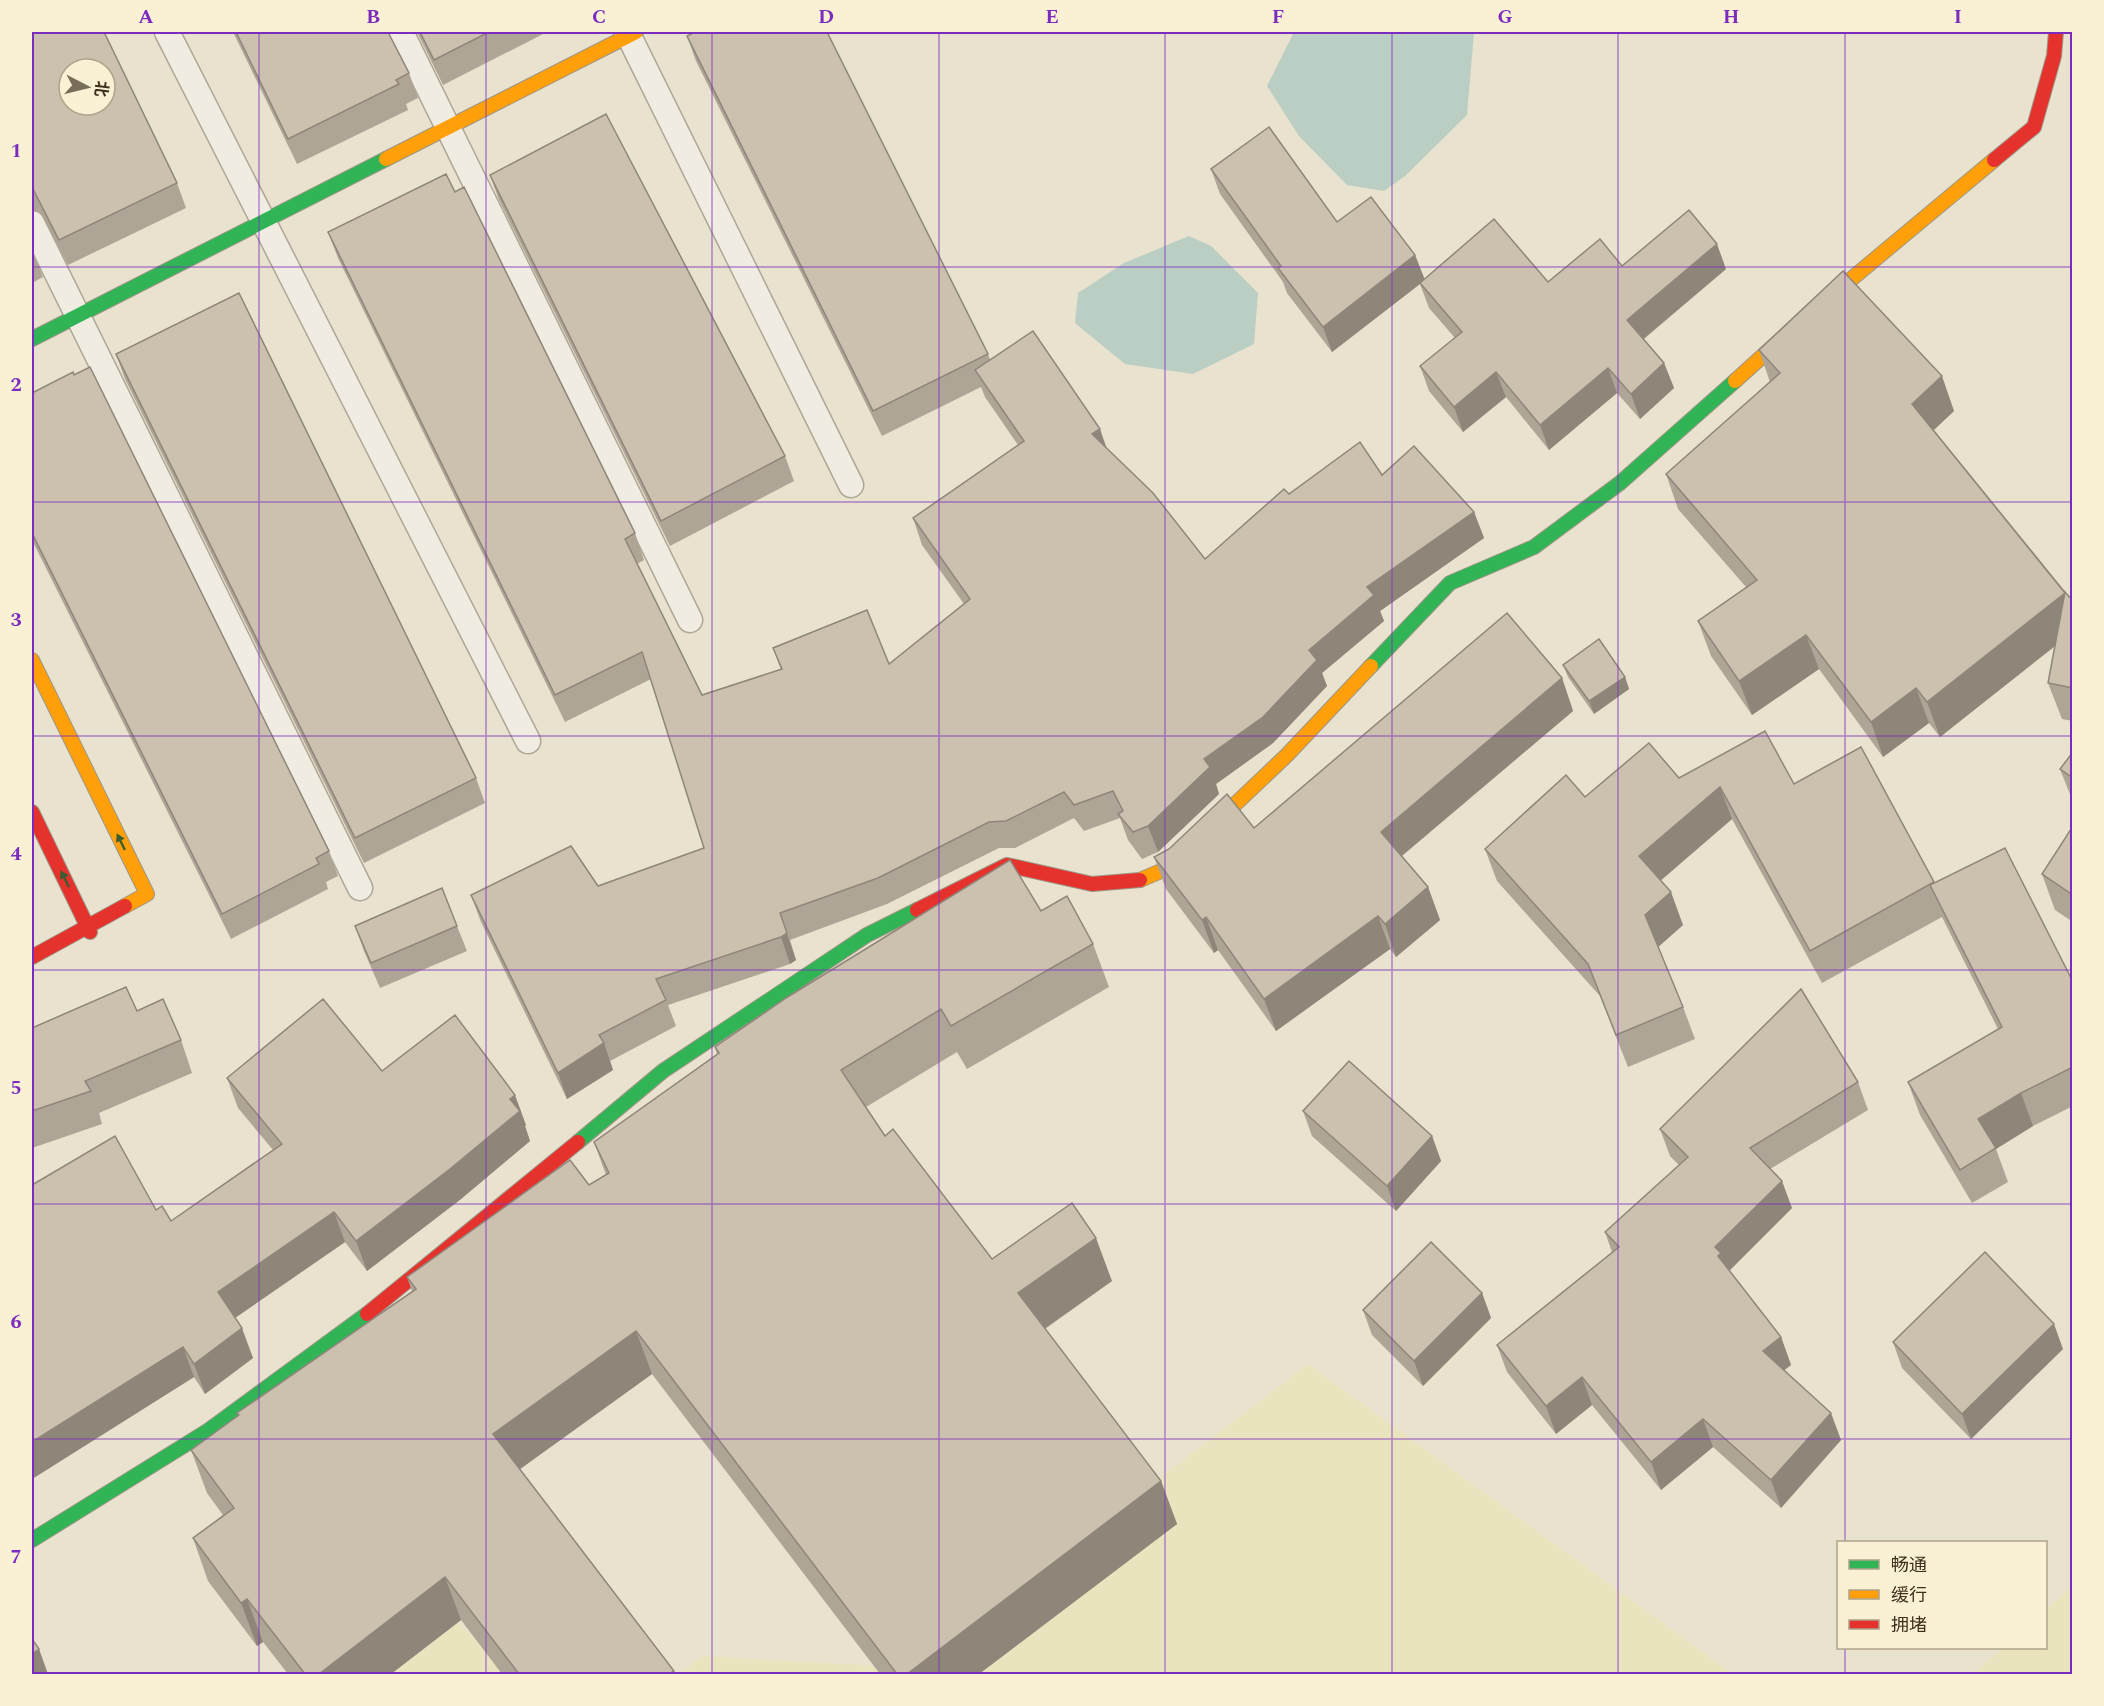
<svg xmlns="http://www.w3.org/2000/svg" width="2104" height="1706" font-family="Spectral,'Noto Sans SC',serif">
  <rect width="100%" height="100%" fill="#e8e2ce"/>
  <g fill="#e9e3be">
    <path d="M1308 1364 1733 1674H678L703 1656 913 1668Z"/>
    <path d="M2072 1586V1674H1972L2003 1648H2046V1610Z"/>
    <path d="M422 1587 511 1674H307Z"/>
  </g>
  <g fill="#bacec3">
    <path d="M1294 32H1474L1467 115 1405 176 1384 191 1347 185 1299 136 1267 86Z"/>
    <path d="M1189 236 1211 246 1258 293 1254 344 1193 374 1125 364 1075 323 1078 293 1124 263Z"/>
  </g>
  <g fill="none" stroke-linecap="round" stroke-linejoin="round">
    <defs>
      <g id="lane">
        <path d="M167 32 528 741"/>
        <path d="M401 32 690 620"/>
        <path d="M627 32 851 485"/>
        <path d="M32 223 360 888"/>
      </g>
      <g id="fast">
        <path d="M32 339 386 159"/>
        <path d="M1371 666 1450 583 1534 547 1620 483 1735 381"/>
        <path d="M578 1142 663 1071 867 935 917 910"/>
        <path d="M32 1540 209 1430 367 1314"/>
      </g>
      <g id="slow">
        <path d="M386 159 636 32"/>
        <path d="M1735 381 1807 316 1994 160"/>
        <path d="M32 660 147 894 125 906"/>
        <path d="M1140 880 1168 868 1287 755 1371 666"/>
      </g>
      <g id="jam">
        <path d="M1994 160 2034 127 2054 56 2056 32"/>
        <path d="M32 812 90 932"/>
        <path d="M917 910 1007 865 1092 884 1140 880"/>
        <path d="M32 957 125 906"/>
        <path d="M367 1314 578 1142"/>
      </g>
    </defs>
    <use href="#lane" stroke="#aea797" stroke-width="27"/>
    <use href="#fast" stroke="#9d9686" stroke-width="16"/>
    <use href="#slow" stroke="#9d9686" stroke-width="16"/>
    <use href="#jam" stroke="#9d9686" stroke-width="16"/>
    <use href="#lane" stroke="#f0ece1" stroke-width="24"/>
    <use href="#fast" stroke="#30b455" stroke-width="14"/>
    <use href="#slow" stroke="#ff9f0a" stroke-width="14"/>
    <use href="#jam" stroke="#e5322d" stroke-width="14"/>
  </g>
  <g fill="#afa596">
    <path d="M32 32 177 183 186 208 68 265 40 212 32 211Z"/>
    <path d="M233 32H388L409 73 418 98 406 104 408 110 297 164Z"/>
    <path d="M417 32H547L443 85Z"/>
    <path d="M687 36 988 354 990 360 1107 449 1205 559 1289 494 1382 475 1474 512 1484 538 1380 611 1384 621 1322 673 1327 686 1273 743 1216 784 1219 794 1158 852 1142 859 1128 840 1120 818 1084 831 1074 818 1015 848H999L887 904 790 940 796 960 790 964 668 1005 676 1026 610 1061 613 1070 567 1099 481 922 471 895 598 886 704 848 651 679 565 722 338 258 328 232 455 192 635 533 644 560 637 564 702 695 781 670 773 648 889 664 964 604 922 545 913 518 1018 445 985 397 981 387 882 436 696 61Z"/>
    <path d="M1211 169 1415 255 1424 279 1548 282 1622 266 1726 269 1644 339 1664 363 1674 388 1640 419 1617 393 1549 450 1506 397 1463 432 1429 391 1420 366 1455 338 1429 308 1420 284 1332 352 1287 293 1283 282 1220 194Z"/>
    <path d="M490 175 785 456 794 481 670 546 499 200Z"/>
    <path d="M32 248 43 277 32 283Z"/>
    <path d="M1759 350 1954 411 1934 430 2073 601V721L2062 719 2048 683 2055 645 1940 737 1929 723 1883 757 1819 669 1752 715 1711 656 1698 621 1746 587 1678 509 1666 474 1770 382Z"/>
    <path d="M116 354 476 778 485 803 364 863 125 379Z"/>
    <path d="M32 393 329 851 338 876 326 882 328 889 231 939 32 540Z"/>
    <path d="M1563 665 1625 677 1629 689 1594 714 1568 677Z"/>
    <path d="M1562 678 1573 711 1402 856 1428 887 1440 920 1396 957 1390 949 1276 1031 1218 950 1214 953 1166 889 1154 857 1254 828Z"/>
    <path d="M1861 747 1935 883 2073 982V1106L2033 1126 1996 1149 2008 1182 1972 1203 1920 1115 1908 1082 1998 1029 1942 917 1822 983 1732 819 1660 880 1683 925 1658 947 1683 1007 1695 1039 1628 1067 1600 996 1497 881 1485 849 1585 797 1679 778 1794 784Z"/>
    <path d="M2073 752V802L2060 769Z"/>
    <path d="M2073 826V922L2055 910 2042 874Z"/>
    <path d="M1041 911 1093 944 1109 987 967 1069 957 1052 866 1107 885 1136 992 1259 1112 1281 1045 1329 1161 1481 1177 1524 979 1674H880L652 1374 520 1469 674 1671 675 1674H502L461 1620 391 1674H288L263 1642 257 1646 208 1581 193 1538 223 1515 207 1493 191 1450 238 1416 237 1413 412 1291 407 1277 589 1185 606 1175 594 1142 717 1054 715 1047Z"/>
    <path d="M355 926H457L467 951 380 988 364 951Z"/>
    <path d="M137 1011 181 1040 192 1073 99 1113 102 1124 32 1148V1028Z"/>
    <path d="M382 1071 526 1125 525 1126 530 1141 461 1199 367 1271 345 1242 235 1318 253 1358 205 1394 194 1377 32 1479V1185L156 1210 171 1221 273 1150 238 1108 227 1078Z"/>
    <path d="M1858 1082 1868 1110 1770 1169 1792 1208 1729 1271 1781 1337 1791 1365 1784 1370 1841 1440 1781 1508 1713 1447 1661 1490 1592 1405 1556 1434 1507 1372 1497 1345 1612 1252 1605 1232 1679 1165 1670 1156 1660 1129Z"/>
    <path d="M1303 1111 1432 1136 1441 1161 1396 1211 1312 1136Z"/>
    <path d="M1482 1293 1491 1318 1423 1386 1372 1335 1363 1310Z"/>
    <path d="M1893 1342 2063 1349 1971 1439 1902 1368Z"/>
  </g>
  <g fill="#8f867a">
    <path d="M1717 244 1726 269 1636 345 1627 320Z"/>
    <path d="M1415 255 1425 280 1332 352 1323 327Z"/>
    <path d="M1664 363 1674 388 1640 419 1631 394Z"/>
    <path d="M1608 368 1617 393 1549 450 1540 425Z"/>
    <path d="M1496 372 1506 397 1463 432 1454 407Z"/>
    <path d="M1942 376 1954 411 1925 438 1912 404Z"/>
    <path d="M1100 429 1109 455 1092 434Z"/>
    <path d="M1474 512 1484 538 1380 611 1384 621 1322 673 1327 686 1273 743 1216 784 1219 794 1158 852 1148 826 1204 759 1309 650 1367 587Z"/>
    <path d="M2065 593 2073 632 1940 737 1927 702Z"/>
    <path d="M1806 635 1819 669 1752 715 1739 681Z"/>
    <path d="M1625 677 1629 689 1594 714 1589 701Z"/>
    <path d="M1562 678 1573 711 1392 864 1381 832Z"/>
    <path d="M1916 688 1929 723 1883 757 1871 722Z"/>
    <path d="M1720 787 1732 819 1651 889 1639 856Z"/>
    <path d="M1428 887 1440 920 1396 957 1385 924Z"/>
    <path d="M1671 892 1683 925 1657 948 1645 915Z"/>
    <path d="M780 913 796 960 790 964 781 937Z"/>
    <path d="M1378 916 1390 949 1276 1031 1264 999Z"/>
    <path d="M1206 917 1218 950 1214 953 1202 920Z"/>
    <path d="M604 1043 613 1070 567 1099 558 1073Z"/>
    <path d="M2021 1093 2033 1126 1996 1149 1978 1119Z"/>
    <path d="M515 1095 526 1125 525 1126 530 1141 461 1199 367 1271 356 1241 510 1099Z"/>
    <path d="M1432 1136 1441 1161 1396 1211 1387 1186Z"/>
    <path d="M1782 1181 1792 1208 1728 1272 1718 1256 1715 1247Z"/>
    <path d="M334 1212 345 1242 229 1322 218 1292Z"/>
    <path d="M1096 1238 1112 1281 1034 1336 1018 1293Z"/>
    <path d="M1482 1293 1491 1318 1423 1386 1414 1361Z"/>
    <path d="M2054 1324 2063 1349 1971 1439 1962 1414Z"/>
    <path d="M242 1328 253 1358 205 1394 194 1364Z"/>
    <path d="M636 1331 652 1374 509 1477 493 1434Z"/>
    <path d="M1781 1337 1791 1365 1773 1379 1763 1351Z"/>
    <path d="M183 1347 194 1377 32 1479V1442Z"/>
    <path d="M1582 1377 1592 1405 1556 1434 1546 1406Z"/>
    <path d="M1831 1413 1841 1440 1781 1508 1771 1480Z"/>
    <path d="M1703 1419 1713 1447 1661 1490 1651 1462Z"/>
    <path d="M1161 1481 1177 1524 979 1674H907Z"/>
    <path d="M445 1577 461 1620 391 1674H319Z"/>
    <path d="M247 1599 263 1642 257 1646 241 1603Z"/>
    <path d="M39 1649 48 1674H32V1654Z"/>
  </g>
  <g fill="#ccc0af" stroke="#8f867a" stroke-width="1.5" fill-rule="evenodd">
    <path d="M32 32H104L177 183 59 240 32 187ZM69 69H105V105H69Z"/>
    <path d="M236 32H388L409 73 396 80 399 84 288 139Z"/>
    <path d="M420 32H489L434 60Z"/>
    <path d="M695 32H827L988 354 873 411 687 36Z"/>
    <path d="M606 114 785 456 661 521 490 175Z"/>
    <path d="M1269 127 1337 222 1371 197 1415 255 1323 327 1278 268 1281 266 1211 169Z"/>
    <path d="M446 174 455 192 464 187 635 533 625 539 702 695 782 669 773 648 867 610 889 664 970 599 913 518 1024 441 975 370 1033 331 1100 429 1092 434 1153 493 1205 559 1284 489 1289 494 1360 442 1382 475 1414 446 1474 512 1367 587 1374 595 1309 650 1317 660 1263 717 1204 759 1210 767 1148 826 1133 832 1118 814 1123 811 1113 791 1074 805 1064 792 1006 821 989 822 878 878 780 913 787 933 781 937 656 979 666 1000 599 1035 604 1043 558 1073 471 895 571 846 598 886 704 848 642 652 555 695 328 232Z"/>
    <path d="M1689 210 1717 244 1627 320 1664 363 1631 394 1608 368 1540 425 1496 372 1454 407 1420 366 1462 332 1420 283 1494 219 1548 282 1600 239 1622 266Z"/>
    <path d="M1843 271 1942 376 1912 404 2065 593 1927 702 1916 688 1871 722 1806 635 1739 681 1698 621 1757 580 1666 474 1780 373 1759 350Z"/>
    <path d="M239 293 476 778 355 838 116 354Z"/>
    <path d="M90 367 329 851 316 858 319 864 222 914 32 533V393L73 372 74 375Z"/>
    <path d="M2065 592 2073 601V688L2048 683Z"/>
    <path d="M1507 613 1562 678 1381 832 1428 887 1385 924 1378 916 1264 999 1206 917 1202 920 1154 857 1169 849 1227 794 1254 828Z"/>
    <path d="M1599 639 1625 677 1589 701 1563 665Z"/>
    <path d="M1765 731 1794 784 1861 747 1934 882 1810 951 1720 787 1639 856 1671 892 1645 915 1683 1007 1616 1035 1588 964 1485 849 1566 775 1585 797 1649 743 1679 778Z"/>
    <path d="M2073 752V778L2060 769Z"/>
    <path d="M2073 826V895L2042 874Z"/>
    <path d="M2005 848 2073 982V1067L2021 1093 1978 1119 1996 1148 1960 1170 1908 1082 2002 1027 1930 885Z"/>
    <path d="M1010 860 1041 911 1067 896 1093 944 951 1026 941 1009 841 1070 885 1136 893 1129 992 1259 1072 1203 1096 1238 1018 1293 1161 1481 907 1674H897L636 1331 493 1434 674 1671 669 1674H519L445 1577 319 1674H305L247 1599 241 1603 193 1538 234 1508 191 1450 239 1415 237 1413 416 1289 407 1277 570 1160 589 1185 609 1173 594 1142 719 1053 715 1047 786 998Z"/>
    <path d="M442 888 457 926 371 963 355 926Z"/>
    <path d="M126 987 137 1011 163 999 181 1040 85 1081 91 1091 32 1111V1028Z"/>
    <path d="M1801 989 1858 1082 1750 1148 1782 1181 1715 1247 1721 1253 1718 1256 1781 1337 1763 1351 1831 1413 1771 1480 1703 1419 1651 1462 1582 1377 1546 1406 1497 1345 1619 1247 1605 1232 1688 1157 1660 1129Z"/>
    <path d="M323 999 382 1071 455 1015 515 1095 510 1099 520 1111 450 1169 356 1241 334 1212 218 1292 242 1328 194 1364 183 1347 32 1442V1185L115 1136 156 1210 162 1206 171 1221 282 1144 227 1078Z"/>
    <path d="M1349 1061 1432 1136 1387 1186 1303 1111Z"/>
    <path d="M1431 1242 1482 1293 1414 1361 1363 1310Z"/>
    <path d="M1985 1252 2054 1324 1962 1414 1893 1342Z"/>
    <path d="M32 1639 39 1649 32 1654Z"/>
  </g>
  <defs><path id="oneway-solid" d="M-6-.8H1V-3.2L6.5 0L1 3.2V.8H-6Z" transform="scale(1.5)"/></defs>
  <g fill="#3a5e31">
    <use href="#oneway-solid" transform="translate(121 842) rotate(-116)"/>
    <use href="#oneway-solid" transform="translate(65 879) rotate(-116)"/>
  </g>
  <path fill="none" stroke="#7b2cbf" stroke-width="1.5" stroke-opacity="0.55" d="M259 32V1674M486 32V1674M712 32V1674M939 32V1674M1165 32V1674M1392 32V1674M1618 32V1674M1845 32V1542M32 267H2072M32 502H2072M32 736H2072M32 970H2072M32 1204H2072M32 1439H2072M1845 1648V1674"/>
  <rect width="2104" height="1706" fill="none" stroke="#faf1d4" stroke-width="66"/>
  <rect x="1837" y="1541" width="210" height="108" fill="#faf1d4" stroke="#afa38b" stroke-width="1.5"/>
  <rect x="1849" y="1560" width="30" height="9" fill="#30b455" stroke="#afa38b" stroke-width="1.5"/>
  <text x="1891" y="1571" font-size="18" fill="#3f2f1d">畅通</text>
  <rect x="1849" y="1590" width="30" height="9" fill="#ff9f0a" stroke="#afa38b" stroke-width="1.5"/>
  <text x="1891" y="1601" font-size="18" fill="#3f2f1d">缓行</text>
  <rect x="1849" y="1620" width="30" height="9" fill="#e5322d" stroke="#afa38b" stroke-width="1.5"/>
  <text x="1891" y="1631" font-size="18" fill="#3f2f1d">拥堵</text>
  <g transform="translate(87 87) rotate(97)"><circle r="28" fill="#faf1d4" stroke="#afa38b" stroke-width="1.5"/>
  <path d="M0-4.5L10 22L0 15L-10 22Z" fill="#7a6e5b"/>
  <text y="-9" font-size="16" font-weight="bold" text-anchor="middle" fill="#3f2f1d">北</text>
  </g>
  <rect x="33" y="33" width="2038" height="1640" fill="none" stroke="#7b2cbf" stroke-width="2"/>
  <g font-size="20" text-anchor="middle" font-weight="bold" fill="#7b2cbf">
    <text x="146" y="23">A</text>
    <text x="373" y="23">B</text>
    <text x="599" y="23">C</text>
    <text x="826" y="23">D</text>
    <text x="1052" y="23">E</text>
    <text x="1278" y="23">F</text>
    <text x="1505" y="23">G</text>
    <text x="1731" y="23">H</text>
    <text x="1958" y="23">I</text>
    <text x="16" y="157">1</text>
    <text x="16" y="391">2</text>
    <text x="16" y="626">3</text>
    <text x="16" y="860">4</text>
    <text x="16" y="1094">5</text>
    <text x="16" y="1328">6</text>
    <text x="16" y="1563">7</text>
  </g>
</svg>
